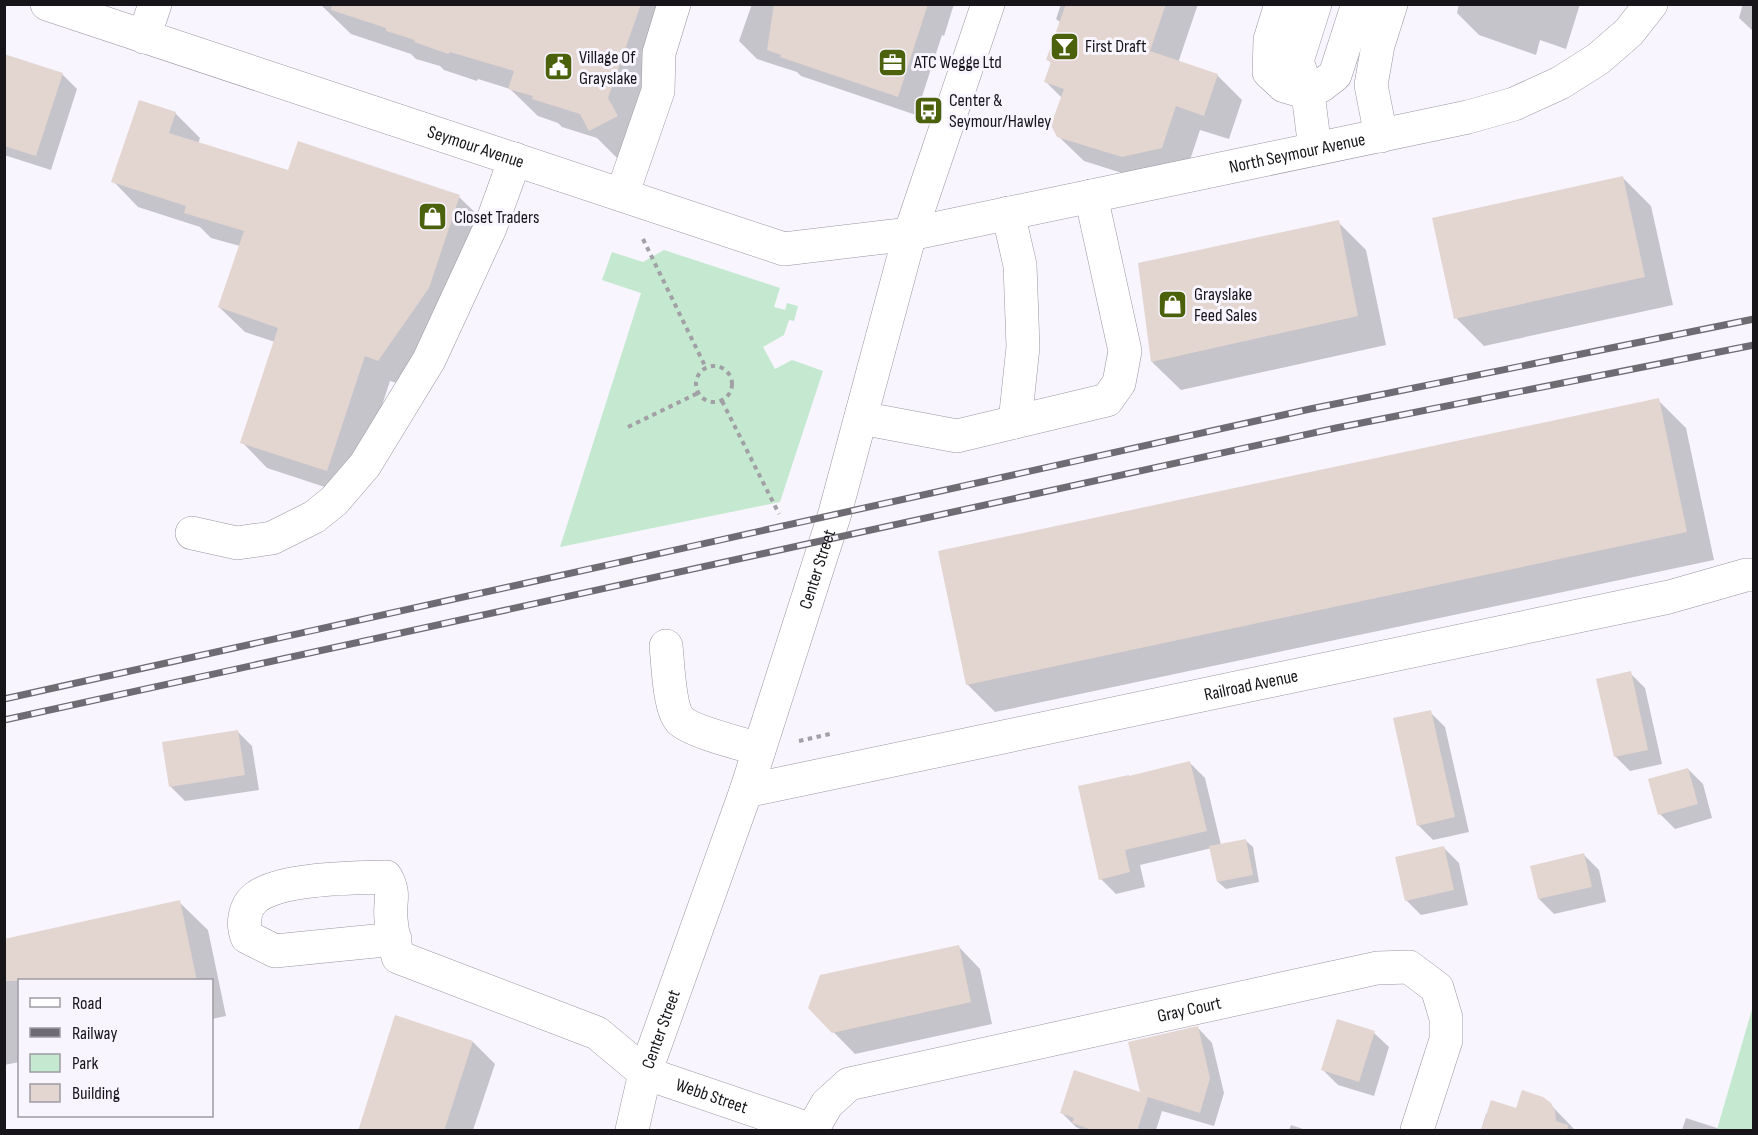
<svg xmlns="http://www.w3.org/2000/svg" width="1758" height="1135" font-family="'Sofia Sans Condensed',sans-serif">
  <rect width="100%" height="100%" fill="#f8f5fe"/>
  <g fill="#c4e9d0">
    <path d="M664 250 780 288 774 307 785 310 787 303 798 306 794 321 789 320 784 335 763 347 775 369 792 360 823 371 780 502 560 547 641 293 602 280 612 252 643 262Z"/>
    <path d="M1753 1006V1130H1717L1718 1126Z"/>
  </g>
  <g fill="#0003">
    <path d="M323 4H675L618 159 597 138 562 127 558 123 538 116 510 89 478 79 477 81 444 70 440 66 416 59 411 54 351 34 322 6Z"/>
    <path d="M752 4H954L944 36 942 35 916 115 801 76 797 72 757 59 739 41Z"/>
    <path d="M1061 4H1198L1178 63 1217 75 1242 100 1229 139 1200 130 1186 172 1147 181 1084 161 1058 136 1062 98 1046 82 1052 64 1048 60 1061 23 1056 19Z"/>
    <path d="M1459 4H1580L1566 49 1540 40 1536 55 1479 35 1457 13Z"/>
    <path d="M1743 4H1754V32L1739 18Z"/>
    <path d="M4 61 62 74 77 89 51 170 4 155Z"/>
    <path d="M175 113 200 138 198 144 289 172 299 143 459 197 485 222 403 385 390 381 352 496 267 468 242 442 275 342 245 332 219 307 240 246 211 238 200 227 138 207 113 181Z"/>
    <path d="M1623 178 1651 206 1673 305 1484 346 1456 318Z"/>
    <path d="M1338 222 1366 250 1386 345 1181 390 1152 362 1140 265Z"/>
    <path d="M1658 400 1686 428 1714 560 995 712 967 684Z"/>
    <path d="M1630 673 1645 688 1662 764 1630 771 1615 756Z"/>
    <path d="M1430 712 1445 727 1469 832 1433 840 1418 825Z"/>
    <path d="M237 731 252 746 259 790 185 801 170 786Z"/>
    <path d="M1190 763 1205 778 1221 845 1245 840 1253 847 1259 882 1226 889 1218 882 1212 848 1140 865 1145 887 1116 894 1101 879Z"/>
    <path d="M1688 769 1703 784 1712 818 1675 829 1660 814Z"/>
    <path d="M1444 848 1459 863 1468 905 1421 915 1406 900Z"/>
    <path d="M1584 855 1599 870 1606 902 1554 914 1539 899Z"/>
    <path d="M179 902 208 930 226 1016 212 1019V980H20V1062L4 1065V940Z"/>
    <path d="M958 946 980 969 992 1024 855 1054 810 1008Z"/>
    <path d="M396 1017 473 1042 495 1064 473 1130H359Z"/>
    <path d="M1198 1028 1212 1043 1224 1093 1214 1126 1162 1111 1156 1130H1082L1076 1127 1062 1113 1142 1094Z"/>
    <path d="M1374 1033 1389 1047 1374 1096 1338 1085 1323 1070Z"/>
    <path d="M1550 1104 1575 1130H1481L1486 1114Z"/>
    <path d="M1686 1118 1717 1128 1720 1130H1682Z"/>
    <path d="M1291 1125 1306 1130H1289Z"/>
  </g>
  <g fill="#e3d5d0">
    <path d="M332 4H641L608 98 618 116 589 131 580 114 532 99 533 96 508 89 514 71 450 52 448 54 414 42 415 40 386 31V28L331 10Z"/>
    <path d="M774 4H928L898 97 780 57 781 55 767 50Z"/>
    <path d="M1066 4H1166L1150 51 1218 74 1204 116 1176 106 1162 148 1122 157 1057 137 1051 125 1064 89 1044 82 1051 62 1046 60Z"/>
    <path d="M4 54 63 73 36 156 4 146Z"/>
    <path d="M139 100 176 112 169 133 288 170 298 141 460 195 429 288 378 361 365 356 327 471 240 443 278 328 218 307 244 231 184 213 186 206 111 182Z"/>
    <path d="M1623 176 1645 277 1454 319 1432 218Z"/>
    <path d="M1339 220 1358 316 1151 362 1138 263Z"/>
    <path d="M1659 398 1687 532 966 685 938 551Z"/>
    <path d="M1631 671 1648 750 1614 757 1596 679Z"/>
    <path d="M1431 710 1455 817 1417 826 1393 718Z"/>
    <path d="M238 730 245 775 169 787 162 742Z"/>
    <path d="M1190 761 1207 831 1125 850 1130 872 1099 880 1078 786 1129 775V776Z"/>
    <path d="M1688 768 1698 804 1658 815 1648 779Z"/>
    <path d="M1246 839 1253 875 1217 882 1209 846Z"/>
    <path d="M1444 846 1454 890 1405 901 1395 857Z"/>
    <path d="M1584 853 1592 887 1538 899 1530 866Z"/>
    <path d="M180 900 197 981H4V939Z"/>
    <path d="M959 945 971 1002 832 1033 808 1008 820 975Z"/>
    <path d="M395 1015 473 1041 444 1131H358Z"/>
    <path d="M1337 1019 1375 1031 1359 1082 1321 1070Z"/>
    <path d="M1198 1026 1210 1078 1200 1113 1148 1097 1137 1131H1095L1072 1123 1074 1118 1060 1113 1074 1070 1140 1092 1128 1042Z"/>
    <path d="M1522 1090 1543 1097 1551 1103 1555 1111 1556 1121 1568 1125 1567 1131H1481L1491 1100 1516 1108Z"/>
  </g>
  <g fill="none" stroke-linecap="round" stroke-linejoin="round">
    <defs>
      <g id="minor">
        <path id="s1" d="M47 4 784 249 910 234 1468 117 1514 104 1560 83 1598 59 1629 32 1651 4"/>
        <path d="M1281 4 1270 40 1269 72 1284 86 1308 93 1315 149"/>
        <path d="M144 37 155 4"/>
        <path d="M1308 93 1322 85 1335 75 1358 4"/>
        <path d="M1308 93 1297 61 1315 4"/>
        <path d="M1381 136 1371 85 1378 45 1391 4"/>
        <path d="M622 195 658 91 659 53 674 4"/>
        <path d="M1008 213 1020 265 1023 347 1015 422"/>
        <path d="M861 418 957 436 1107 400 1119 383 1125 351 1091 196"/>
        <path d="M192 533 237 543 272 538 314 517 334 501 365 465 429 360 490 228 515 159"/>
        <path d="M666 646C668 663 669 708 680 720 690 731 742 744 759 749"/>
        <path id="s2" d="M746 791 1669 597 1746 575H1754"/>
        <path id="s3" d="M395 939 275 951 247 937C242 924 244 905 258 896 284 878 353 878 386 877 396 896 389 900 391 919 392 932 395 945 398 957L597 1033 645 1073 812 1130"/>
        <path id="s4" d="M632 1130 645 1073 746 791 835 513 910 234 988 4"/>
        <path id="s5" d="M812 1130 827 1104 849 1084 1377 968 1409 967 1437 988 1446 1018V1040L1417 1130"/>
      </g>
    </defs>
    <use href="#minor" stroke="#9a96a1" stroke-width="34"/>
    <g stroke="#a2a0a7" stroke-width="4" stroke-dasharray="4.5 4.5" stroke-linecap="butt">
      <path d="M643 239 706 368"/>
      <circle cx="714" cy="384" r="18"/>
      <path d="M722 401 779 514"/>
      <path d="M628 427 698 393"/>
      <path d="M799 741 830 734"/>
    </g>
    <use href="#minor" stroke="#fff" stroke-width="33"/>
    <defs>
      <g id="rail">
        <path d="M4 699 1310 409 1754 319"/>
        <path d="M4 720 1336 428 1754 345"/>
      </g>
    </defs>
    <use href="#rail" stroke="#6e6c72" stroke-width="7"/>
    <use href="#rail" stroke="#f8f5fe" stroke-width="4.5" stroke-dasharray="14" stroke-linecap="butt"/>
  </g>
  <defs>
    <symbol id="bar-square" viewBox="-11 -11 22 22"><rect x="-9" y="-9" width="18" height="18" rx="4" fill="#4c610c" stroke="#f8f5fe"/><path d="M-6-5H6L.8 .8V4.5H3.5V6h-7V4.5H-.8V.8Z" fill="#fff"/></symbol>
    <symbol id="office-square" viewBox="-11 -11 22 22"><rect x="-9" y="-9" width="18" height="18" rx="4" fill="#4c610c" stroke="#f8f5fe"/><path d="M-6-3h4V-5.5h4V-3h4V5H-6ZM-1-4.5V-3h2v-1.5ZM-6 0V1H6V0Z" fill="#fff"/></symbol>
    <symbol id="civic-square" viewBox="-11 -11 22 22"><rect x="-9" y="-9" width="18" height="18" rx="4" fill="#4c610c" stroke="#f8f5fe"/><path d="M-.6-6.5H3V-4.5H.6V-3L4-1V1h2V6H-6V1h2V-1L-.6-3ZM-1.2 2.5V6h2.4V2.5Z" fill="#fff"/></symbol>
    <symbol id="bus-square" viewBox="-11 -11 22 22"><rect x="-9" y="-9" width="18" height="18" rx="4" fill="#4c610c" stroke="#f8f5fe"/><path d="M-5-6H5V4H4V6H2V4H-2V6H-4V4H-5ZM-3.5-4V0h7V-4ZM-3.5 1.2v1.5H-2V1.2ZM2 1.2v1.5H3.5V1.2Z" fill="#fff"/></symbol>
    <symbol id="shop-square" viewBox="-11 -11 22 22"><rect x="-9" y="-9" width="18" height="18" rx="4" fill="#4c610c" stroke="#f8f5fe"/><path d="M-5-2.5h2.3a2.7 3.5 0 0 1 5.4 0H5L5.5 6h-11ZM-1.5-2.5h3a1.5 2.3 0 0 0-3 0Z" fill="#fff"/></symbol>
  </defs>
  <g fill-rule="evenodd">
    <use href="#bar-square" x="1048" y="30" width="33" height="33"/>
    <use href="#office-square" x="876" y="46" width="33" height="33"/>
    <use href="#civic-square" x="542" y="50" width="33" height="33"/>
    <use href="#bus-square" x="912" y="94" width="33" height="33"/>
    <use href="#shop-square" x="416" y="200" width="33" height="33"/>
    <use href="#shop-square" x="1156" y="288" width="33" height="33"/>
  </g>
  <g text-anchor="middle" stroke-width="6" stroke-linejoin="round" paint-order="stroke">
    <g font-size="18" fill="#171519" stroke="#f8f5fe" text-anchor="start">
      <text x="1085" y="52">First Draft</text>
      <text x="579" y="63">Village Of<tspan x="579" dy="21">Grayslake</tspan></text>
      <text x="914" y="68">ATC Wegge Ltd</text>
      <text x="949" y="106">Center &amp;<tspan x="949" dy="21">Seymour/Hawley</tspan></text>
      <text x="454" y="223">Closet Traders</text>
      <text x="1194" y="300">Grayslake<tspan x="1194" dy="21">Feed Sales</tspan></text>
    </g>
    <g font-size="18" fill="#171519" stroke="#f8f5fe">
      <text dy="6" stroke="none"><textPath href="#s1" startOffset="452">Seymour Avenue</textPath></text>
      <text dy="6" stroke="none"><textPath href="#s1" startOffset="1299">North Seymour Avenue</textPath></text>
      <text dy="6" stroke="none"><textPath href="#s4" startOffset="591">Center Street</textPath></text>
      <text dy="6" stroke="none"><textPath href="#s2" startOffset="516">Railroad Avenue</textPath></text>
      <text dy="6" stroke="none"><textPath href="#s5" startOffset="408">Gray Court</textPath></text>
      <text dy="6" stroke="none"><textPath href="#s4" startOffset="105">Center Street</textPath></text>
      <text dy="6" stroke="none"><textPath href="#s3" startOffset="756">Webb Street</textPath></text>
    </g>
  </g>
  <rect width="1758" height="1135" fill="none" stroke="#171519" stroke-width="12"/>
  <rect x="18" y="979" width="195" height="138" fill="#f8f5fe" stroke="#9e9ba2" stroke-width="1.5"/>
  <rect x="30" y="998" width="30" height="9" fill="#ffffff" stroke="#9e9ba2" stroke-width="1.5"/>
  <text x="72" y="1009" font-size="18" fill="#171519">Road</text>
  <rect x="30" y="1028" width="30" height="9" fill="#6e6c72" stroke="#9e9ba2" stroke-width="1.5"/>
  <text x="72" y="1039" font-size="18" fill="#171519">Railway</text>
  <rect x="30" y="1054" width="30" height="18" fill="#c4e9d0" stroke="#9e9ba2" stroke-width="1.5"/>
  <text x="72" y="1069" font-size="18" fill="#171519">Park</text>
  <rect x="30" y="1084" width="30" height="18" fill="#e3d5d0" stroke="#9e9ba2" stroke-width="1.5"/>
  <text x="72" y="1099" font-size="18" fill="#171519">Building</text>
</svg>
